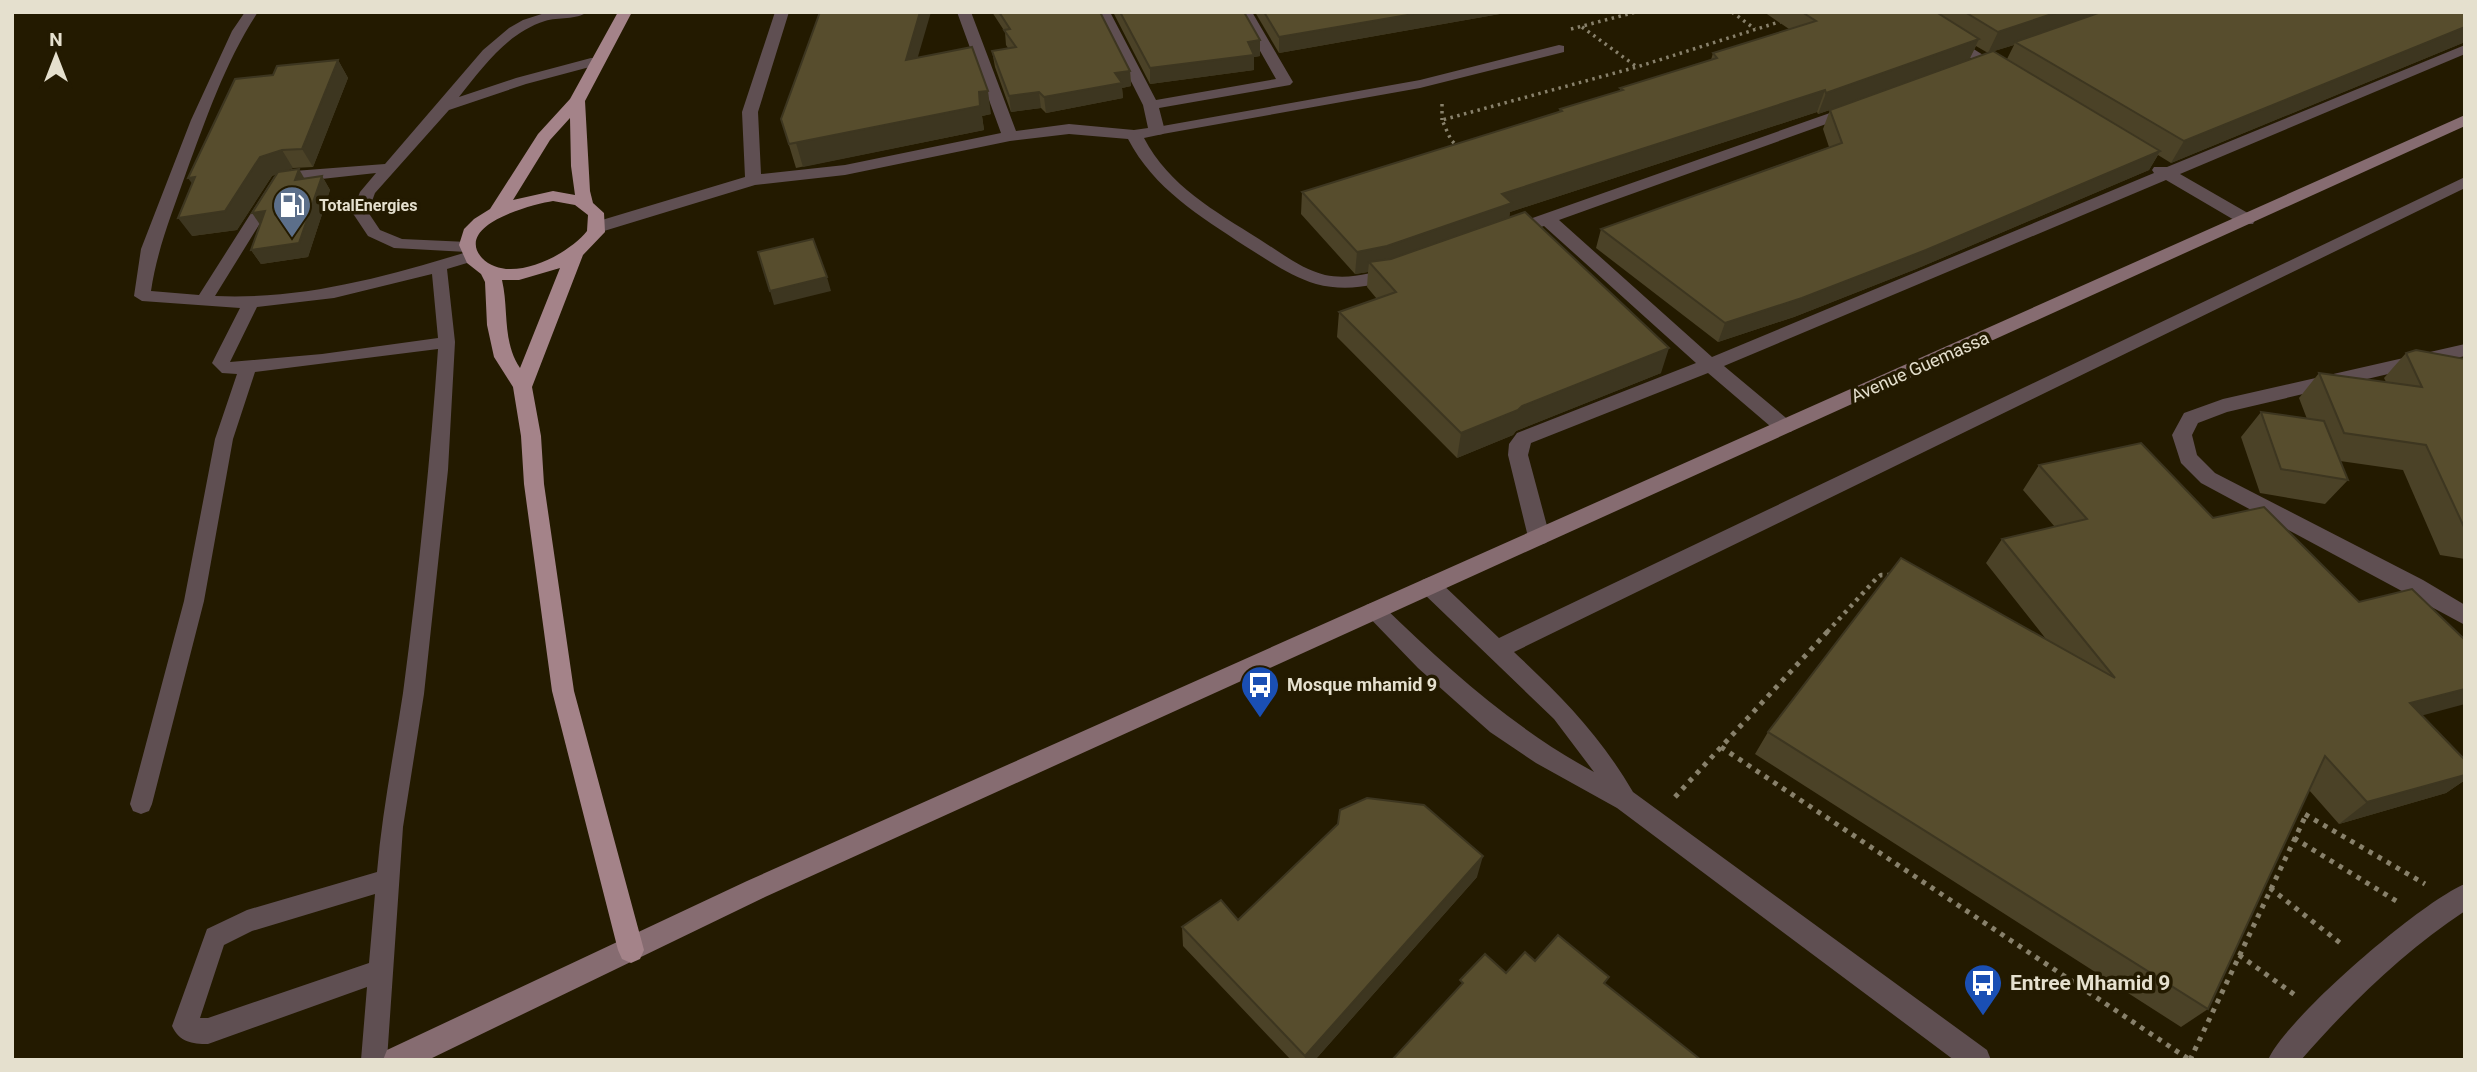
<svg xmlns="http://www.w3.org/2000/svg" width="2477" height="1072" font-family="Roboto,sans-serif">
  <rect width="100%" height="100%" fill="#231a00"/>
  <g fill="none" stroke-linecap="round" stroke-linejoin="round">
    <g stroke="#88816b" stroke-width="3.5" stroke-dasharray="2.5 4.5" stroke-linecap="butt">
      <path d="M1732 12 1755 29"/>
      <path d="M1582 27 1637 67"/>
      <path d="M1571 29 1636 12"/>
      <path d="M1442 104V120"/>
      <path d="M1459 148 1451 140 1442 120 1637 67 1782 21"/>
    </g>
    <path stroke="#88816b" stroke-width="4.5" stroke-dasharray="3.5 5" stroke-linecap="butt" d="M1827 632 1876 579 1881 575H1892"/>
    <g stroke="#88816b" stroke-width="5" stroke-dasharray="4.5 6" stroke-linecap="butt">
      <path d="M1721 747 2190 1060"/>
      <path d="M1675 797 1829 630"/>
      <path d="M2296 809 2425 884"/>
      <path d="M2294 838 2398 902"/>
      <path d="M2270 888 2344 946"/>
      <path d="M2239 955 2295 995"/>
      <path d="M2190 1060 2306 815"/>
    </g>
    <g fill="#5f4f52" fill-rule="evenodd">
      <path d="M245 12H258C226 60 206 119 186 173 172 213 157 250 151 291L199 295 274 177 294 171 385 164 483 50 509 28 523 20 548 12H587C577 20 558 17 545 21 507 33 483 67 459 97L516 78 591 58H601L603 61 601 64 526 84 449 110 375 193 368 212 380 230 402 239 468 242 474 243 476 247 472 251 479 256 477 260 447 269 455 342 448 470 424 694 403 827 387 1060H361L367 987 208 1044C192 1044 179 1042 172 1026L207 929 247 910 377 872C382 812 394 753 403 693 418 579 430 464 438 349L255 372 233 439 204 601 152 804 149 811 141 814 133 811 130 804 184 601 215 439 237 374 222 373 212 363 240 308 142 301 134 296 141 249 191 120 232 31ZM376 173 360 192 352 212 368 236 394 248 467 252C385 277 302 300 215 296L285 183ZM432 274 438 338 322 354 230 362 257 307 334 298ZM375 894 369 963 208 1018H200L224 945 252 931Z"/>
      <path d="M1559 45 1564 46V52L1420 88 1157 135 1150 131 1157 127 1420 80Z"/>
    </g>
    <g fill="#5f4f52" fill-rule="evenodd">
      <path d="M775 12H789L758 112 761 174 845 165 1001 133 957 12H971L1016 131 1069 124 1134 130 1148 128 1143 105 1096 12H1110L1156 100 1276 79 1238 12H1252L1293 82 1290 85 1159 108 1165 131 1163 134 1144 138C1169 186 1215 211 1259 239 1280 252 1301 269 1325 275 1349 280 1372 273 1394 267L1403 273C1397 281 1383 282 1374 284 1355 289 1335 289 1316 284 1289 276 1268 260 1245 246 1200 216 1154 189 1128 139L1069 134 1010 141 845 175 755 185 604 231H592L589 227 592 223 745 177 742 112Z"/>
      <path d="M1898 12H1915L2010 72 2002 77 1997 75Z"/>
      <path d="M2465 45V54L2180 174 2253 216 2255 220 2253 224H2241L2166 180 1724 366 1791 422 1794 427 1791 432H1777L1708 373 1531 443 1528 455 1550 537 1546 543 1539 545 1532 543 1528 537 1508 455 1509 444 1517 433 1696 363 1544 226 1510 237 1501 232 1504 228 1847 107H1857L1860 110 1857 113 1559 220 1712 357 2154 173 2152 170 2154 167H2167Z"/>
      <path d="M2465 177V188L1514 652C1562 697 1599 734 1633 792L1987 1050 1991 1060H1954L1617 808 1536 763 1490 732 1418 668 1363 611 1366 605 1374 602 1382 605C1448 669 1513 728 1594 772L1554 719 1422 592 1419 586 1422 580 1430 577 1438 580 1499 638Z"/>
      <path d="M2465 344V356L2227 412 2198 423 2192 435 2197 455 2215 473 2423 580 2465 605V625L2201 483 2181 463 2172 435 2184 413 2223 399Z"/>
      <path d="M2465 884V911C2403 952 2350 1004 2301 1060H2268C2285 1019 2422 901 2465 884Z"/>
    </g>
    <path fill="#866c71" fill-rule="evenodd" d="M2465 115V126L765 897 428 1060H383L387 1050 747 881Z"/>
    <path fill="#a48389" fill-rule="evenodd" d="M618 12H632L585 101 590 191 593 203 604 213 605 232 583 255 532 387 541 436 544 484 574 691 644 950 640 959 631 963 622 959 618 950 552 691 524 484 521 436 513 387 494 357 487 325 485 282 481 274 467 263 459 245 464 229 474 219 490 209 538 134 570 99ZM570 118 571 166 575 195 553 191 513 200 550 140ZM553 201 575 205 588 215 587 231C568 255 509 286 482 258 453 225 533 204 553 201ZM560 268 520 368C502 341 509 310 502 280H519Z"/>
  </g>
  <g fill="#4b4227" fill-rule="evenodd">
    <path d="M992 12H1100L1130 71 1131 86 1122 88 1123 98 1046 113 1041 108 1011 112 995 67 992 51 1008 48 1006 45 1005 32Z"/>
    <path d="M1113 12H1244L1260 40V56L1254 57V70L1150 84Z"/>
    <path d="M1255 12H1511L1279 53Z"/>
    <path d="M1764 12H2465V42L2171 163 2158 155 2149 170 1916 269 1794 317 1718 342 1596 248 1601 229 1829 147 1823 129 1830 110 1818 114 1817 112 1510 212 1509 218 1661 373 1516 431 1513 435 1457 458 1337 337 1339 312 1377 299 1367 287 1368 272 1355 274 1301 214 1302 192 1559 112 1560 109 1620 91V88L1711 60 1713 53 1789 29ZM2014 45 2007 59 1994 51ZM1976 46 1988 53 1969 60Z"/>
    <path d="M918 58 991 114 982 116 984 130 796 168 781 119Z"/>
    <path d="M338 60 348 78 313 167 293 168 286 171 304 179 322 176 330 190 308 257 261 264 251 250 276 174 272 176 237 230 192 236 273 75Z"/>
    <path d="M2406 353 2465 359V559L2440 555 2403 470 2340 461 2348 480 2325 504 2260 493 2241 437 2261 412 2307 419 2299 398 2319 373 2386 382 2384 378Z"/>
    <path d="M2039 465 2213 518 2422 716 2465 760V780L2446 793 2339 824 2309 790 2208 1009 2181 1027 1755 754 1768 732 2046 639 1986 563 2002 539 2055 527 2023 490Z"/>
    <path d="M1477 877 1315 1060H1291L1183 946 1182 927 1238 920Z"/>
  </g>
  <g fill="#3d3620">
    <path d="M920 12H931L910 84 906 60Z"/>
    <path d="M1425 12H1511L1279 53V37Z"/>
    <path d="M2058 12H2112L2015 42 2014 45 1988 53 1998 32Z"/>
    <path d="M2465 27V42L2171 163 2184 141Z"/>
    <path d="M1979 39 1969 60 1818 114 1826 93Z"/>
    <path d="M1260 40V56L1254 57V70L1150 84V68L1248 42Z"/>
    <path d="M338 60 348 78 313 167 302 149Z"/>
    <path d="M1130 71 1131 86 1122 88 1123 98 1046 113 1044 97 1115 73Z"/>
    <path d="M1825 90 1817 112 1510 212 1508 225 1384 268 1369 262 1368 272 1355 274 1357 252 1502 194Z"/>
    <path d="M988 91 991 114 982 116 984 130 803 167 796 143 979 92Z"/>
    <path d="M1039 92 1041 108 1011 112 1009 96Z"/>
    <path d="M282 150 293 168 272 176 237 230 192 236 178 218 260 157Z"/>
    <path d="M2160 151 2149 170 1916 269 1794 317 1718 342 1725 323Z"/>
    <path d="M299 169 307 183 295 180Z"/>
    <path d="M322 176 330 190 308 257 261 264 251 250Z"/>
    <path d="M195 177 201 196 188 178Z"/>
    <path d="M265 211 261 226 252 213Z"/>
    <path d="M827 277 831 291 774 305 770 291Z"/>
    <path d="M1669 348 1661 373 1516 431 1513 435 1457 458 1461 433 1522 406Z"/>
    <path d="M2465 689V704L2383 726 2410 703Z"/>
    <path d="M2465 775V780L2446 793 2339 824 2367 802Z"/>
    <path d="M1483 856 1477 877 1315 1060H1305V1056Z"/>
  </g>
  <g fill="#574d2d" stroke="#3d3620" stroke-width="2">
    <path d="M820 12H920L906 60 972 47 988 91 979 92 980 106 789 144 781 119Z"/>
    <path d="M999 12H1100L1130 71 1115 73 1122 83 1044 97 1039 92 1009 96 992 51 1016 47 1004 30 1010 29Z"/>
    <path d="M1120 12H1244L1260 40 1248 42 1254 55 1150 68Z"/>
    <path d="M1264 12H1425L1279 37Z"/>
    <path d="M1802 12H1936L1979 39 1826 93 1825 90 1502 194 1512 203 1387 246 1357 252 1302 192 1562 111 1560 109 1623 90 1620 88 1717 58 1713 53 1816 21Z"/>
    <path d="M1965 12H2058L1998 32Z"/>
    <path d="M2101 12H2465V27L2184 141 2015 42Z"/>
    <path d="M1993 51 2160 151 1926 250 1802 298 1725 323 1601 229 1842 143 1830 110Z"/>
    <path d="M338 60 302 149 282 150 260 157 225 211 178 218 195 177 188 178 235 79 273 75 277 66Z"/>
    <path d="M299 169 295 180 322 176 299 243 251 250 265 211 252 213 278 172Z"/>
    <path d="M1525 212 1669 348 1522 406 1518 410 1461 433 1339 312 1396 292 1369 262 1391 259Z"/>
    <path d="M813 239 827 277 770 291 758 252Z"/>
    <path d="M2416 350 2465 359V529L2426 445 2344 433 2319 373 2422 387 2406 353Z"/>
    <path d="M2261 412 2324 421 2348 480 2281 469Z"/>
    <path d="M2141 443 2213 518 2264 507 2359 602 2412 589 2465 640V689L2410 703 2465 760V775L2367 802 2325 756 2208 1009 1768 732 1901 558 2115 678 2002 539 2087 519 2039 465Z"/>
    <path d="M1367 798 1424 805 1483 856 1305 1056 1182 927 1221 900 1238 920 1338 824 1340 810Z"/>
    <path d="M1558 935 1609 977 1604 983 1701 1060H1392L1463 983 1460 980 1485 954 1506 973 1525 952 1535 961Z"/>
  </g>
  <defs>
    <symbol id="fuel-pin" viewBox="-11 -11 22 30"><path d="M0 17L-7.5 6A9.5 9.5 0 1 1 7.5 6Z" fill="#5c6f8a" stroke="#231a00"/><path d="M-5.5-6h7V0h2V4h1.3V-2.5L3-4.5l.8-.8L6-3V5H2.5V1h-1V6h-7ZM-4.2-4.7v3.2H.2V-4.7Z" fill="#fff"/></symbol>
    <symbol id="bus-pin" viewBox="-11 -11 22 30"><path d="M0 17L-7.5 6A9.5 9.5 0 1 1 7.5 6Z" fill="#1a4fb4" stroke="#231a00"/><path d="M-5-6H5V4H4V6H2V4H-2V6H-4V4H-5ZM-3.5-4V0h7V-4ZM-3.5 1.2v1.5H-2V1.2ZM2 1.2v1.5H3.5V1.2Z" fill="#fff"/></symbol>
  </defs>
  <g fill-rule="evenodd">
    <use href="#fuel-pin" x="270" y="183" width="44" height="60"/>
    <use href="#bus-pin" x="1238" y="663" width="44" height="60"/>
    <use href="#bus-pin" x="1961" y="961" width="44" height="60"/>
  </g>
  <g text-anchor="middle" stroke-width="7" stroke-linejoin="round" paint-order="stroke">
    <g font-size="16" font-weight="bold" fill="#e5e0ce" stroke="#231a00" text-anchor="start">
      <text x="319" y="211">TotalEnergies</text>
    </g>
    <g font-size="18" fill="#e5e0ce" stroke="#231a00">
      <text transform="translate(1920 367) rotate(-24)" y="6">Avenue Guemassa</text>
    </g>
    <g font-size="18" font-weight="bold" fill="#e5e0ce" stroke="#231a00" text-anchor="start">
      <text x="1287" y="691">Mosque mhamid 9</text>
    </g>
    <g font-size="21" font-weight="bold" fill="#e5e0ce" stroke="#231a00" text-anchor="start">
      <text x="2010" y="990">Entree Mhamid 9</text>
    </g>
  </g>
  <rect width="2477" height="1072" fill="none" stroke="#e5e0ce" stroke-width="28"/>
  <g transform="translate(56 56)" stroke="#231a00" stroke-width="5" paint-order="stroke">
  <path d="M0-5L12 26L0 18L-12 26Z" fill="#e5e0ce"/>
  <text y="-10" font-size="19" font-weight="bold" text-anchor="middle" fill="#e5e0ce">N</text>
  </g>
</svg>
